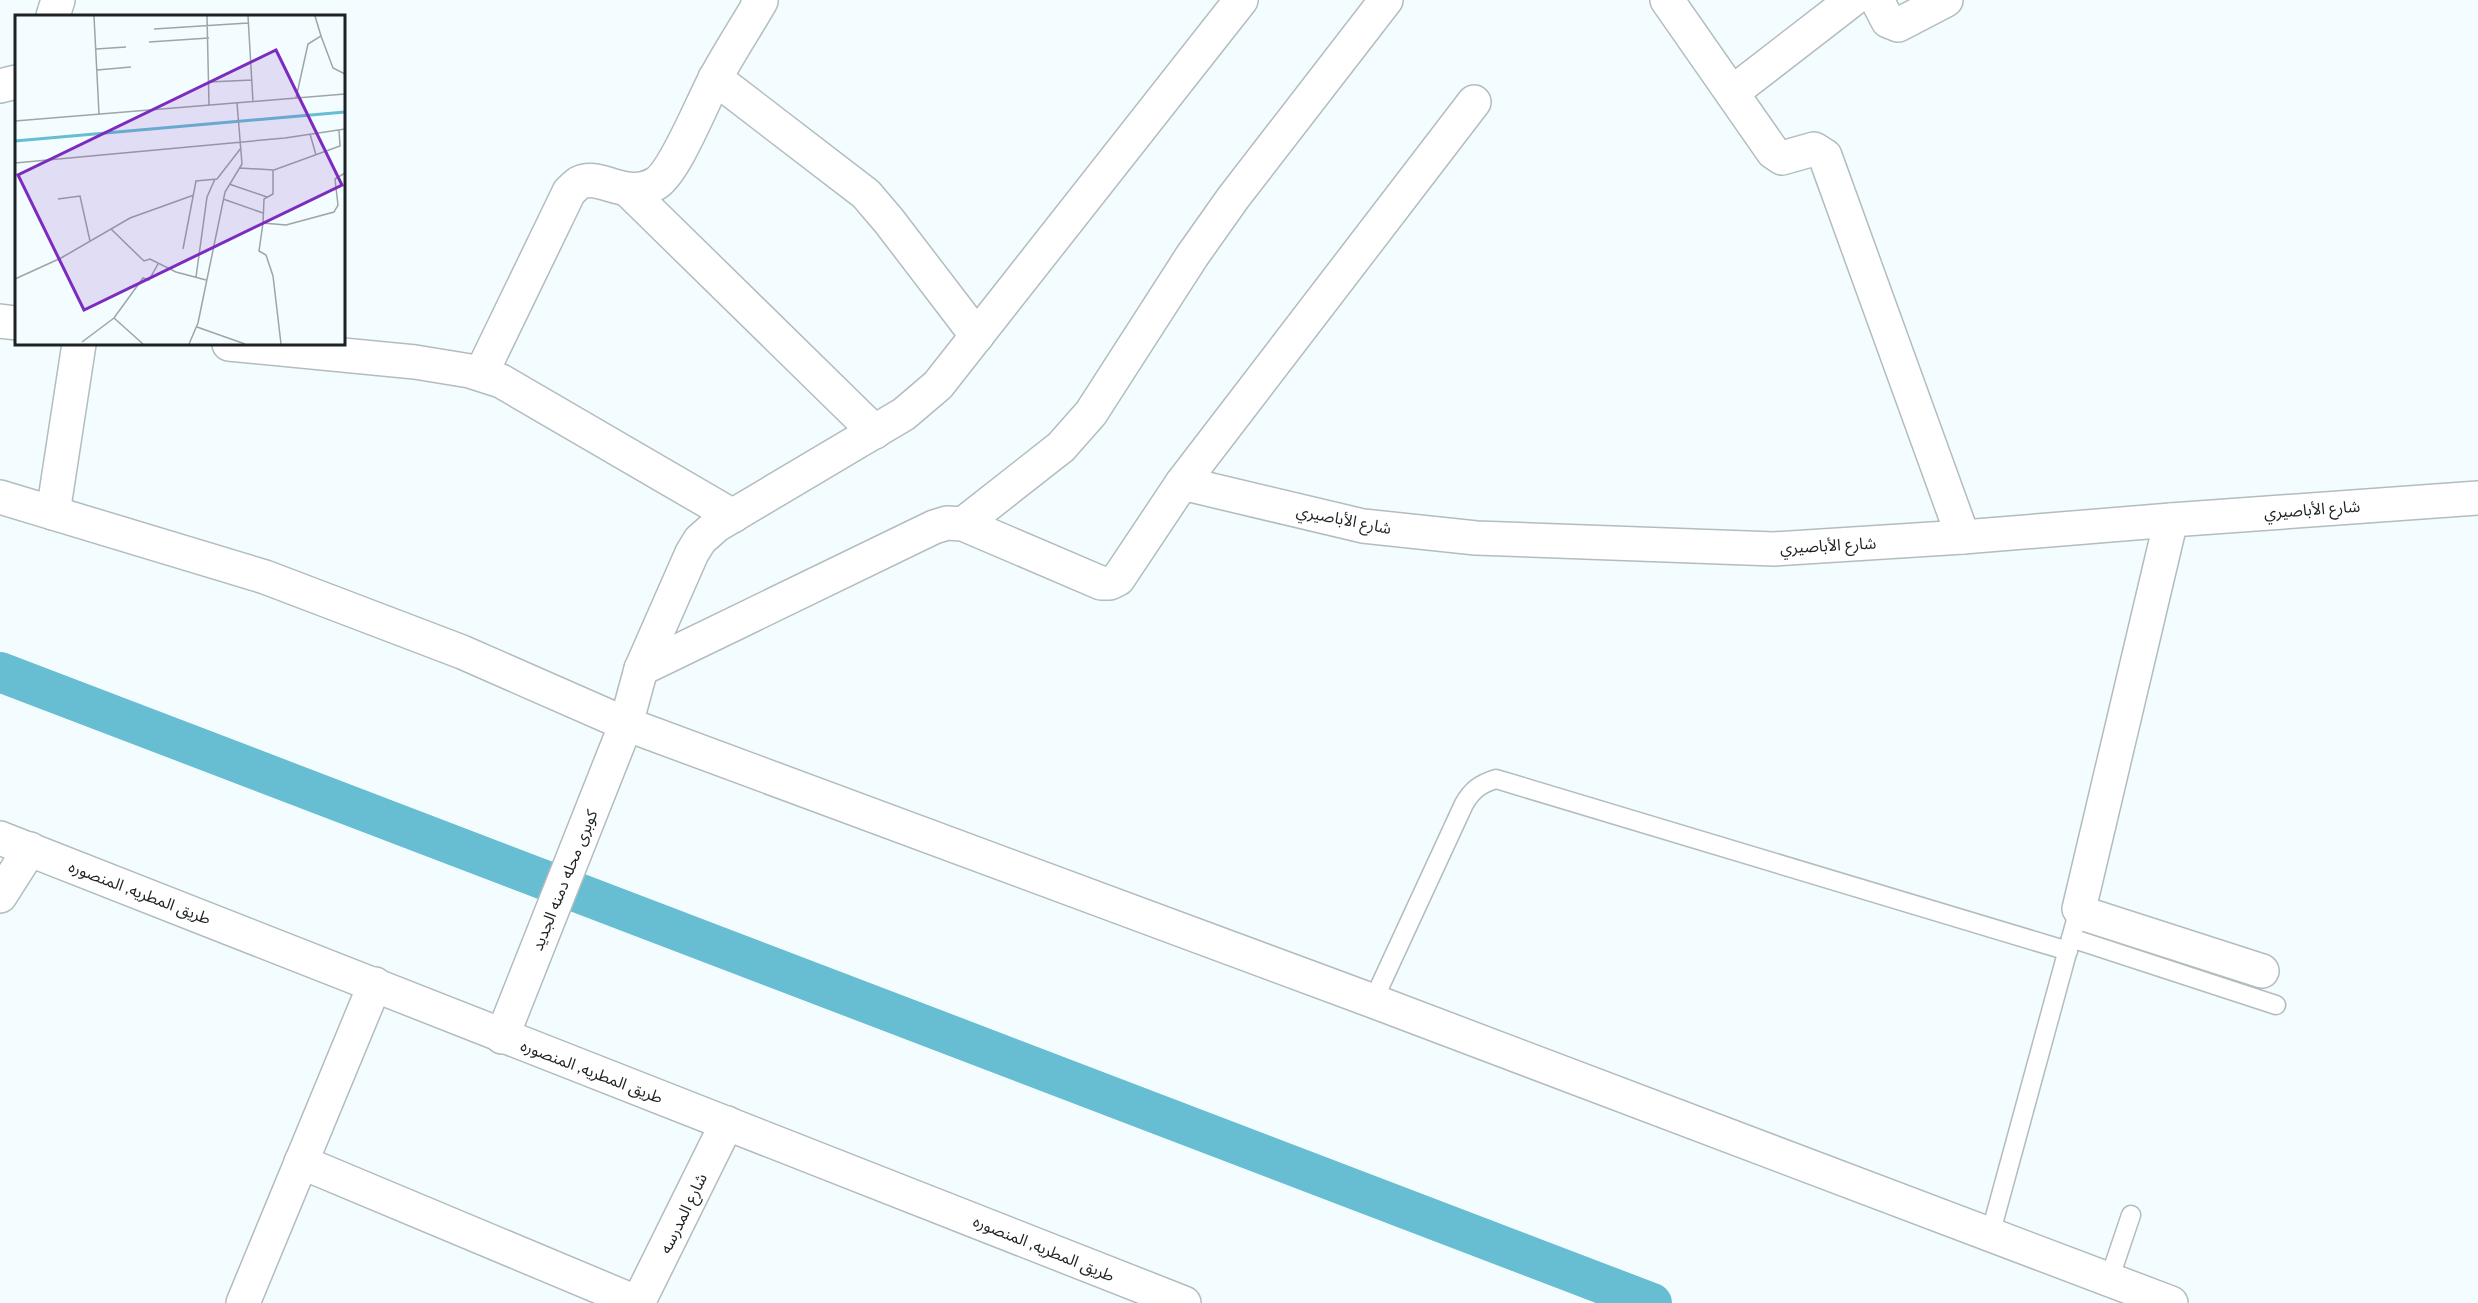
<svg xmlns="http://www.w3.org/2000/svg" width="2478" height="1303" font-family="Mulish,'Noto Sans Arabic',sans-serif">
  <rect width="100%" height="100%" fill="#f3fcfe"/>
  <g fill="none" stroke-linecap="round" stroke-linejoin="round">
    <path stroke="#67bed3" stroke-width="40" d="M0 672 1652 1303"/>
    <defs>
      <g id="lane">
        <path d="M2071 938 2276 1005"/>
        <path d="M1373 1001 1464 804C1472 790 1480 784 1496 779L2068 951"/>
        <path d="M1990 1235 2079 909"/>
        <path d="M2109 1280 2131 1215"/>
      </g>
      <g id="street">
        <path d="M1667 0 1773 152 1782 158 1814 149 1825 156 1963 537"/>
        <path d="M1877 0 1888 21 1898 25 1946 0"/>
        <path d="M53 16 58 0"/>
        <path d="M715 78 866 194 889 221 977 336"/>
        <path d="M0 86 16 82"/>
        <path d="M1728 86 1742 85 1852 0"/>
        <path d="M628 190 875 432"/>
        <path d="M0 321 16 323"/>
        <path d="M229 344 415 362 470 371 501 381 733 516"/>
        <path d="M481 374 569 192C572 189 576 185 579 183 599 172 625 201 655 184 675 173 703 100 716 77 730 51 746 27 761 1L758 0"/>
        <path d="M1182 483 1363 526 1476 538 1774 549 1963 537 2171 520 2478 498"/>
        <path d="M0 497 265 577 462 652 626 724 1373 1001 2171 1303"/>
        <path d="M53 513 79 344"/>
        <path d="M2171 520 2079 909 2088 915 2262 971"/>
        <path d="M963 524 1061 447 1091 413 1192 256 1233 198 1386 0"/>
        <path d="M641 669 934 527 947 523 963 524 1101 583H1110L1118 579 1182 483 1474 102"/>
        <path d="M0 896 30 849"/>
        <path d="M502 1037 626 724 641 669 692 553 700 540 717 525 904 414 938 385 1241 0"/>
        <path d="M301 1162 638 1303"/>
        <path d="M243 1303 375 984"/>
        <path d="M638 1303 727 1123"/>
      </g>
      <path id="secondary" d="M0 838 1184 1303"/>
    </defs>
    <use href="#lane" stroke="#b3bcbe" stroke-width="21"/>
    <use href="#street" stroke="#b3bcbe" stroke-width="36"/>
    <use href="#secondary" stroke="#b3bcbe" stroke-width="36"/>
    <use href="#lane" stroke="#fff" stroke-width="18"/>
    <use href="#street" stroke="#fff" stroke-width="33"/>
    <use href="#secondary" stroke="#fff" stroke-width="33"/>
  </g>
  <g text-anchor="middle" stroke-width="5" stroke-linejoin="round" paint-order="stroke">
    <g font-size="16" fill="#1f2223" stroke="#fff">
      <text transform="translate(2312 509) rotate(-4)" y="6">شارع الأباصيري</text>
      <text transform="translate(1344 519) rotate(11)" y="6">شارع الأباصيري</text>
      <text transform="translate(1828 545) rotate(-3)" y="6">شارع الأباصيري</text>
      <text transform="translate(564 880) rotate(-68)" y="6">كوبرى محله دمنه الجديد</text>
      <text transform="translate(140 892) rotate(21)" y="6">طريق المطريه, المنصوره</text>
      <text transform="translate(592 1071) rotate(21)" y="6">طريق المطريه, المنصوره</text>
      <text transform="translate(683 1213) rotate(-64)" y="6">شارع المدرسه</text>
      <text transform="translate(1044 1248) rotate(22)" y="6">طريق المطريه, المنصوره</text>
    </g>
  </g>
  <g transform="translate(15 15)">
    <rect width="330" height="330" fill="#f3fcfe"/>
    <path fill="none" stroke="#67bed3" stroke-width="3" d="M0 126 330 97"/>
    <path fill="none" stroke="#9ea5a6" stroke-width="1.5" d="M79 1 84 99M192 1 194 90M233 1 238 87M139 14 233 8M306 21 318 53 330 59M134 27 194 23M81 34 111 32M82 55 116 52M194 67 237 65M281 83 293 29 306 21 300 1M0 106 330 79M295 119 301 140M0 148 270 123 330 114M224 153 259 155 325 131 324 115M258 155V179L249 184 248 208 271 210 319 197 323 190 320 164 330 158M214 169 252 182M43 184 65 181 75 226M208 184 248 198M248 208 244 236 251 240 258 261 266 329M96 214 129 246 135 244 161 257 191 265M168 234 181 166 202 164 226 133M181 262 192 182 200 164M0 264 46 243 115 203 179 180M99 303 128 329M182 312 230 329M67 327 99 303 128 263 134 265 143 249M174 329 183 308 210 177 227 149 222 88"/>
    <path fill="#7b2cbf" fill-opacity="0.15" stroke="#7b2cbf" stroke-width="3" d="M261 35 327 170 69 295 3 160Z"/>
    <rect width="330" height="330" fill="none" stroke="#1f2223" stroke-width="3"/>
  </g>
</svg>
